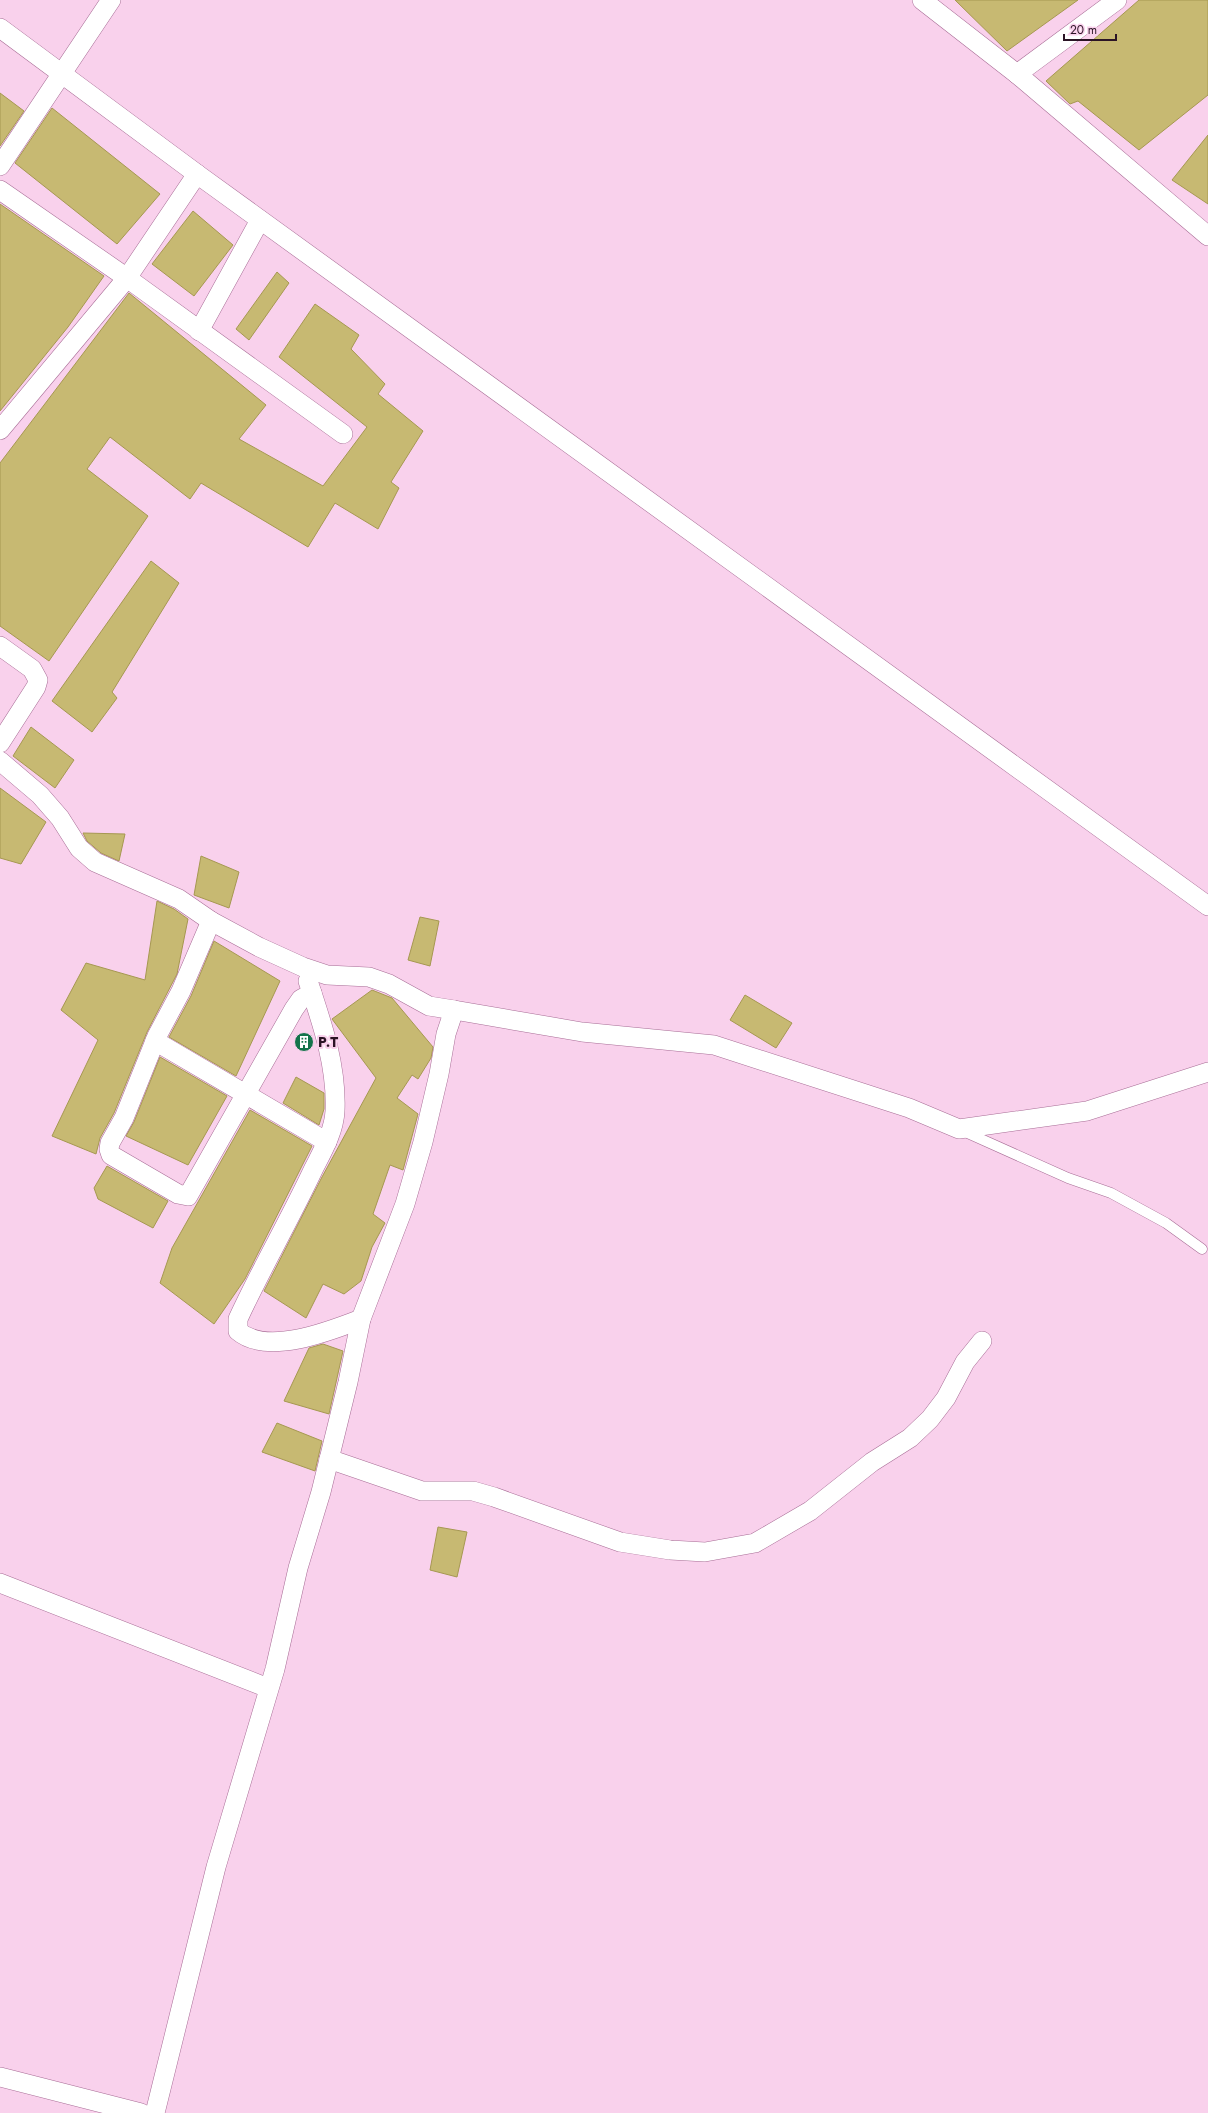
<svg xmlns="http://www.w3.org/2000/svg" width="1208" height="2113" font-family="Jost,sans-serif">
  <rect width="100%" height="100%" fill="#f9d1ec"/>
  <g fill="#c7b972" stroke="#a69851">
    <path d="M955 0H1078L1007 51Z"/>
    <path d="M1139 0H1208V95L1139 150 1078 101 1070 104 1046 81Z"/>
    <path d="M0 93 24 111 0 146Z"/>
    <path d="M52 108 160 194 117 244 15 163Z"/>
    <path d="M1208 135V204L1172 180Z"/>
    <path d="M0 204 104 276 68 327 0 411Z"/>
    <path d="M193 211 233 245 194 296 152 264Z"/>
    <path d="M277 272 289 283 249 340 236 329Z"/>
    <path d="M129 293 266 405 239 439 323 486 367 427 279 357 315 304 359 335 351 349 385 384 378 394 423 431 391 482 399 488 378 529 335 503 308 547 201 483 190 499 110 437 87 469 148 516 49 661 0 626V463Z"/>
    <path d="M151 561 179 583 112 692 117 698 92 732 52 701Z"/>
    <path d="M31 727 74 760 55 788 13 756Z"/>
    <path d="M0 788 46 822 21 864 0 858Z"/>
    <path d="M83 833 125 834 119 861 101 853 87 841Z"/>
    <path d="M201 856 239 872 229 908 194 895Z"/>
    <path d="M157 901 174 909 188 919 177 974 147 1032 114 1113 100 1138 96 1154 52 1136 98 1040 61 1010 86 963 145 980Z"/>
    <path d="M420 917 439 921 430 966 408 960Z"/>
    <path d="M214 941 280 981 236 1076 169 1037 191 996Z"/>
    <path d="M372 990 392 998 433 1047 431 1058 418 1079 412 1075 397 1098 418 1114 403 1170 390 1165 373 1214 385 1223 372 1247 361 1281 344 1294 323 1284 306 1318 264 1291 322 1177 376 1078 332 1019Z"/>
    <path d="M745 995 792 1023 776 1048 730 1020Z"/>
    <path d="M160 1057 227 1096 188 1165 126 1136 134 1122Z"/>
    <path d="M296 1077 324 1093V1109L319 1125 283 1103Z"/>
    <path d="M250 1110 312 1146 245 1279 214 1324 160 1283 172 1248Z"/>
    <path d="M107 1166 168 1201 153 1228 98 1199 94 1188Z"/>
    <path d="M323 1344 343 1351 329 1414 284 1401 309 1348Z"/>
    <path d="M277 1423 322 1441 315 1471 262 1452Z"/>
    <path d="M438 1527 467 1532 457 1577 430 1570Z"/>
  </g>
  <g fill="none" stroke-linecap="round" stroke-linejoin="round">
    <defs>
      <path id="service" d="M963 1131 1068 1178 1111 1193 1166 1223 1202 1249"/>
      <g id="minor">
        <path d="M922 0 1017 74 1208 236"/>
        <path d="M0 28 197 174 127 278 343 434"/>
        <path d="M1017 74 1117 0"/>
        <path d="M0 166 111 0"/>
        <path d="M197 174 1208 906"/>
        <path d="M0 190 127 278 0 430"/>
        <path d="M199 331 260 220"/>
        <path d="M0 646 32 669 38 680 36 687 0 743"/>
        <path d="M0 761 40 795 60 818 79 848 95 862 179 899 211 921 259 947 303 967 327 975 369 977 389 984 429 1006 454 1010 446 1034 439 1074 423 1142 405 1204 361 1319 348 1382 321 1492 298 1568 275 1669 216 1867 155 2113"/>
        <path d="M211 921 181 991 157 1036 124 1118 110 1143 109 1149 111 1155 178 1194 188 1196 294 1009 301 999 312 993"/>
        <path d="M308 981C322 1023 337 1066 335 1111 334 1132 322 1152 313 1170 289 1221 261 1269 238 1319V1331C267 1356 330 1331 361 1319"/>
        <path d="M454 1010 582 1032 714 1045 909 1108 959 1129 1087 1111 1208 1072"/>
        <path d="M155 1041 327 1142"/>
        <path d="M329 1459 422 1491H473L494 1497 620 1542 670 1550 705 1552 755 1543 810 1511 872 1462 910 1438 930 1419 946 1398 965 1362 982 1341"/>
        <path d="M0 1583 268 1688"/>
        <path d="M0 2077 141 2113"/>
      </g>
    </defs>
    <use href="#service" stroke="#a86d96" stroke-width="11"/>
    <use href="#minor" stroke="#a86d96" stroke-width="20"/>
    <use href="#service" stroke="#fff" stroke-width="10"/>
    <use href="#minor" stroke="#fff" stroke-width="19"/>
  </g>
  <defs>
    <symbol id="building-disc" viewBox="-11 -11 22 22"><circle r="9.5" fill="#14744b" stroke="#f9d1ec"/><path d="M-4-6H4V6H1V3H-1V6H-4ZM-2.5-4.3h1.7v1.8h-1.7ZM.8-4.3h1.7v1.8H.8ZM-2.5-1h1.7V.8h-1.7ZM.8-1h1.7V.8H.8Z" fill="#fff"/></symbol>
  </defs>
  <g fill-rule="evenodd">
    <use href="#building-disc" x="293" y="1031" width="22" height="22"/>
  </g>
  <g text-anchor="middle" stroke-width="4" stroke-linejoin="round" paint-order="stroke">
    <g font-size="14" font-weight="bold" fill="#2b1425" stroke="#f9d1ec" text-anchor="start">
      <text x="318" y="1047">P.T</text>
    </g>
  </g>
  <path d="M1064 34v6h52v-6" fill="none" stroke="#2b1425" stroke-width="2"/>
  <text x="1070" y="34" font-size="12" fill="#2b1425" stroke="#f9d1ec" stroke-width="3" paint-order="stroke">20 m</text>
</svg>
